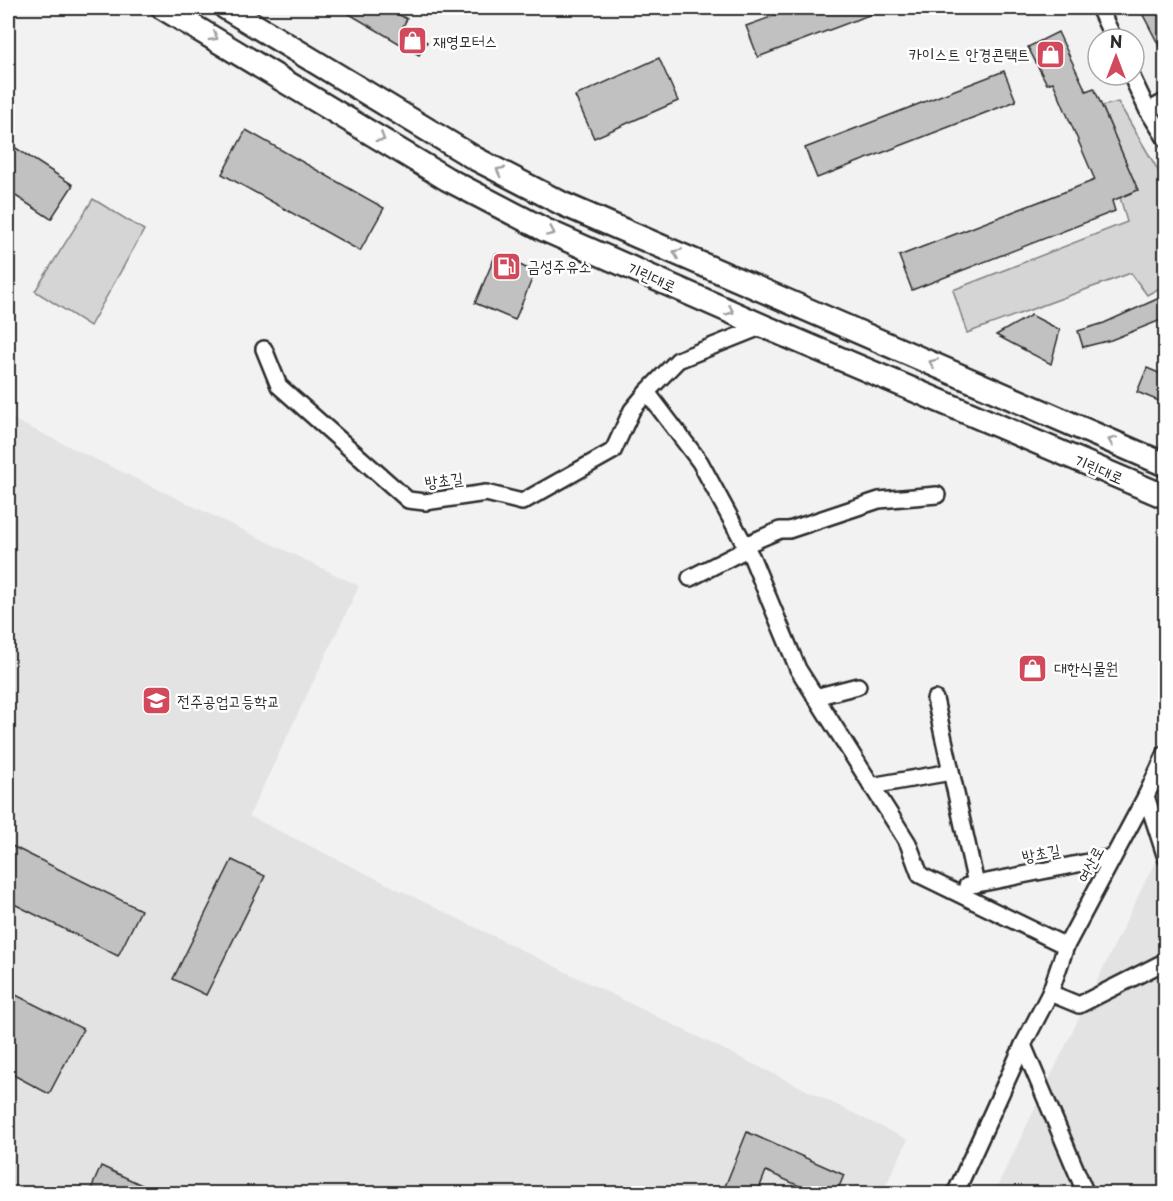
<svg xmlns="http://www.w3.org/2000/svg" width="1173" height="1201" font-family="'Playpen Sans','Poor Story',sans-serif">
  <rect width="100%" height="100%" fill="#f2f2f2"/>
  <filter id="ink" filterUnits="userSpaceOnUse"><feTurbulence type="fractalNoise" baseFrequency=".0167" numOctaves="2"/><feDisplacementMap in="SourceGraphic" scale="12" xChannelSelector="R" yChannelSelector="G"/><feConvolveMatrix kernelMatrix="1 2 1 2 8 2 1 2 1" color-interpolation-filters="sRGB"/></filter>
  <g filter="url(#ink)">
    <g fill="#e3e3e3">
      <path d="M8 417 359 586 249 816 908 1140 882 1193H8Z"/>
      <path d="M1165 841V1193H994Z"/>
    </g>
    <g fill="#d5d5d5" stroke="#808080" stroke-width="1.5">
      <path d="M1118 102 1165 182V285L1147 295 1131 273 967 333 953 290 1127 222 1118 190 1135 183 1102 106Z"/>
      <path d="M93 199 144 230 90 326 35 291Z"/>
    </g>
    <g fill="#c1c1c1" stroke="#2b2b2b" stroke-width="1.5">
      <path d="M339 8H387L407 19 402 28 427 42 419 55Z"/>
      <path d="M796 8H885V9L758 57 746 26Z"/>
      <path d="M1152 8H1166V59L1142 13Z"/>
      <path d="M1058 32 1086 91 1094 88 1138 190 1112 201 1115 211 912 290 899 256 1095 180 1053 82 1047 84 1028 47Z"/>
      <path d="M659 58 678 101 594 138 575 96Z"/>
      <path d="M1004 71 1016 101 817 178 805 148Z"/>
      <path d="M246 130 384 208 360 251 222 174Z"/>
      <path d="M8 143 73 185 51 219 8 191Z"/>
      <path d="M496 254 535 272 515 320 475 303Z"/>
      <path d="M1166 295V318L1111 340 1083 347 1078 331 1104 323Z"/>
      <path d="M1031 315 1060 330 1051 364 996 335Z"/>
      <path d="M1147 368 1166 376V404L1137 392Z"/>
      <path d="M8 844 141 910 118 956 8 901Z"/>
      <path d="M232 860 265 876 206 995 173 979Z"/>
      <path d="M8 991 83 1029 49 1094 8 1072Z"/>
      <path d="M747 1132 844 1175 836 1194H817L766 1171 757 1194H722Z"/>
      <path d="M101 1166 161 1194H89Z"/>
    </g>
    <g fill="none" stroke-linecap="round" stroke-linejoin="round">
      <defs>
        <g id="street">
          <path d="M1099 8 1114 39"/>
          <path d="M1131 75 1148 111 1166 139"/>
          <path d="M1148 111 1166 101"/>
          <path d="M763 326 678 360 647 392 700 462 752 558 798 669 908 843 920 875 1066 946"/>
          <path d="M264 349 279 386 408 500 425 502 486 493 522 502 613 451 632 410 647 392"/>
          <path d="M745 545 780 530H789L879 500 937 495"/>
          <path d="M690 578 747 549"/>
          <path d="M815 697 858 686"/>
          <path d="M935 699 976 884"/>
          <path d="M871 786 951 772"/>
          <path d="M1146 796 1166 858"/>
          <path d="M967 886 1113 857"/>
          <path d="M1050 993 1079 1005 1166 961"/>
          <path d="M1023 1045 1086 1194"/>
          <path d="M955 1194 1023 1045 1050 993 1066 946 1146 796 1166 753"/>
        </g>
        <g id="secondary">
          <path d="M163 8 447 179 545 230 763 326 1166 497"/>
          <path d="M226 8 476 159 563 204 1166 465"/>
        </g>
      </defs>
      <use href="#street" stroke="#2b2b2b" stroke-width="20"/>
      <use href="#secondary" stroke="#2b2b2b" stroke-width="27"/>
      <use href="#street" stroke="#fff" stroke-width="15"/>
      <use href="#secondary" stroke="#fff" stroke-width="22"/>
    </g>
    <defs><path id="oneway-chevron" d="M-2-3.5L2.5 0L-2 3.5" fill="none" stroke-width="1.6" stroke-linecap="round" stroke-linejoin="round" transform="scale(1.5)"/></defs>
    <g stroke="#a0a0a0">
      <use href="#oneway-chevron" transform="translate(214 37) rotate(31)"/>
      <use href="#oneway-chevron" transform="translate(381 138) rotate(31)"/>
      <use href="#oneway-chevron" transform="translate(500 171) rotate(-153)"/>
      <use href="#oneway-chevron" transform="translate(551 232) rotate(24)"/>
      <use href="#oneway-chevron" transform="translate(677 253) rotate(-157)"/>
      <use href="#oneway-chevron" transform="translate(730 311) rotate(24)"/>
      <use href="#oneway-chevron" transform="translate(933 363) rotate(-157)"/>
      <use href="#oneway-chevron" transform="translate(1112 441) rotate(-156)"/>
    </g>
  </g>
  <defs>
    <symbol id="shop-square" viewBox="-11 -11 22 22"><rect x="-9" y="-9" width="18" height="18" rx="4" fill="#d1495b" stroke="#fff"/><path d="M-5-2.5h2.3a2.7 3.5 0 0 1 5.4 0H5L5.5 6h-11ZM-1.5-2.5h3a1.5 2.3 0 0 0-3 0Z" fill="#fff"/></symbol>
    <symbol id="fuel-square" viewBox="-11 -11 22 22"><rect x="-9" y="-9" width="18" height="18" rx="4" fill="#d1495b" stroke="#fff"/><path d="M-5.5-6h7V0h2V4h1.3V-2.5L3-4.5l.8-.8L6-3V5H2.5V1h-1V6h-7ZM-4.2-4.7v3.2H.2V-4.7Z" fill="#fff"/></symbol>
    <symbol id="school-square" viewBox="-11 -11 22 22"><rect x="-9" y="-9" width="18" height="18" rx="4" fill="#d1495b" stroke="#fff"/><path d="M0-5L7-2L0 1L-7-2ZM-4 1L0 2.5L4 1V4Q0 6-4 4Z" fill="#fff"/></symbol>
  </defs>
  <g fill-rule="evenodd">
    <use href="#shop-square" x="396" y="24" width="33" height="33"/>
    <use href="#shop-square" x="1034" y="38" width="33" height="33"/>
    <use href="#fuel-square" x="490" y="250" width="33" height="33"/>
    <use href="#shop-square" x="1016" y="652" width="33" height="33"/>
    <use href="#school-square" x="140" y="684" width="33" height="33"/>
  </g>
  <g text-anchor="middle" stroke-width="5" stroke-linejoin="round" paint-order="stroke">
    <g font-size="16" fill="#2b2b2b" stroke="#fff" text-anchor="start">
      <text x="433" y="47">재영모터스</text>
      <text x="1030" y="60" text-anchor="end">카이스트 안경콘택트</text>
      <text x="527" y="272">금성주유소</text>
      <text x="1054" y="674">대한식물원</text>
      <text x="177" y="707">전주공업고등학교</text>
    </g>
    <g font-size="16" fill="#2b2b2b" stroke="#fff">
      <text transform="translate(652 277) rotate(24)" y="6">기린대로</text>
      <text transform="translate(1099 469) rotate(23)" y="6">기린대로</text>
      <text transform="translate(444 480) rotate(-7)" y="6">방초길</text>
      <text transform="translate(1041 853) rotate(-11)" y="6">방초길</text>
      <text transform="translate(1090 864) rotate(-62)" y="6">여산로</text>
    </g>
  </g>
  <rect width="1173" height="1201" fill="none" stroke="#fff" stroke-width="30"/>
  <rect x="15" y="15" width="1143" height="1171" fill="none" stroke="#2b2b2b" stroke-width="2" filter="url(#ink)"/>
  <g transform="translate(1116 57)"><circle r="28" fill="#ffffff" stroke="#aaaaaa" stroke-width="1.5"/>
  <path d="M0-4.5L10 22L0 15L-10 22Z" fill="#d1495b"/>
  <text y="-9" font-size="16" font-weight="bold" text-anchor="middle" fill="#2b2b2b">N</text>
  </g>
</svg>
